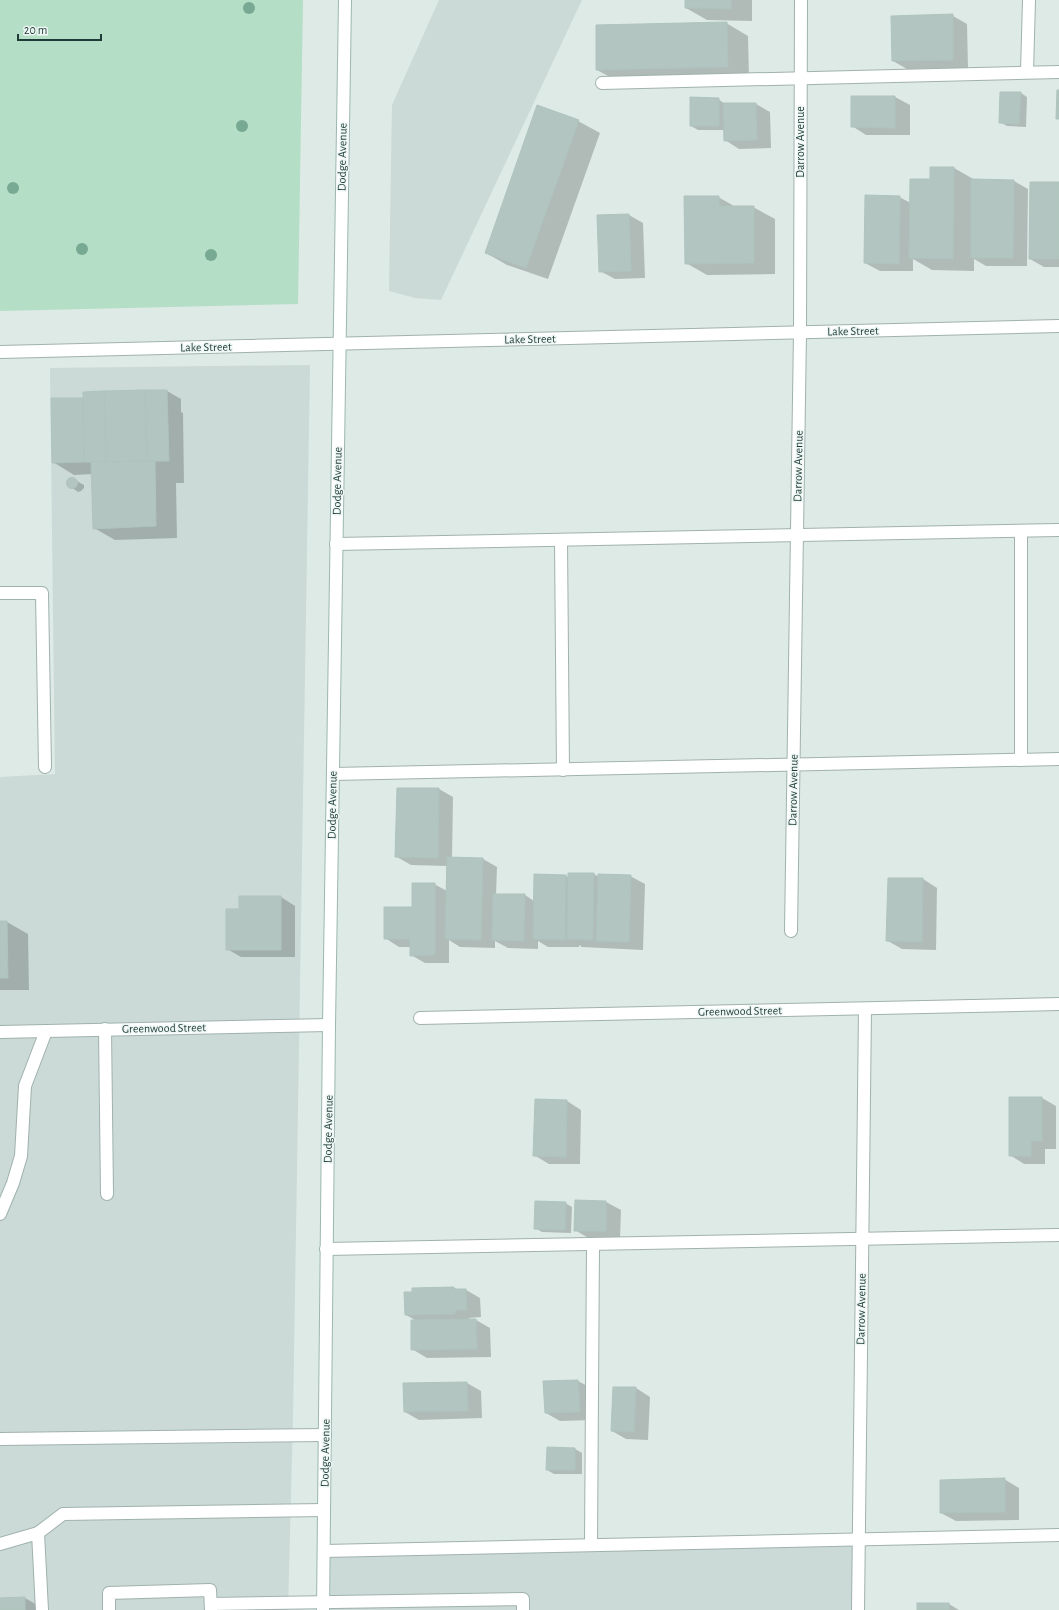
<svg xmlns="http://www.w3.org/2000/svg" width="1059" height="1610" font-family="'Alegreya Sans',sans-serif">
  <rect width="100%" height="100%" fill="#ddeae6"/>
  <g fill="#cbdad6">
    <path d="M439 0H582L441 300 415 298 389 291 392 105Z"/>
    <path d="M310 365 293 1416 288 1610H0V777L55 774 50 368Z"/>
    <path d="M859 1540 858 1610H323L324 1551Z"/>
  </g>
  <path fill="#b4dec5" d="M0 0H303L298 304 0 311Z"/>
  <g fill="#0003">
    <path d="M686 0H752V21L707 20 686 8Z"/>
    <path d="M953 16 967 24 968 68 907 69 893 61Z"/>
    <path d="M726 23 748 36 749 79 619 82 597 70Z"/>
    <path d="M1021 93 1027 97 1026 127 1007 126 1000 122Z"/>
    <path d="M852 97H895L910 105V135H866L852 126Z"/>
    <path d="M718 99 725 104H756L770 112 771 148 739 149 725 140 724 130H698L691 126Z"/>
    <path d="M578 121 600 133 548 279 507 265 486 253Z"/>
    <path d="M954 168 975 180 1014 181 1028 189 1027 266H986L974 259V271L932 270 913 259V271H880L865 263 899 197 911 203 931 180Z"/>
    <path d="M1059 183V267H1044L1030 259Z"/>
    <path d="M718 197 736 207H753L775 219V274L707 275 686 263Z"/>
    <path d="M629 215 643 223 645 278 615 279 600 271Z"/>
    <path d="M167 391 181 399V412L183 413 184 483H176L177 538 115 540 94 528 93 474 74 475 53 462 52 399H84Z"/>
    <path d="M71 478 84 485V488L81 491 78 492 67 484 68 479Z"/>
    <path d="M439 789 453 797 452 858 483 859 497 867 496 895H525L534 901 566 876 569 878 594 874 599 877 630 876 645 884 643 950 582 947 579 945V947H548L538 941V949L508 948 495 941V948L460 947 449 940V963H425L411 955V947H399L385 938 434 884 447 891 448 866 411 865 397 857Z"/>
    <path d="M923 879 937 888 936 950 902 949 888 941Z"/>
    <path d="M281 897 295 906V957H241L227 949 240 910Z"/>
    <path d="M0 922H7L28 934 29 990H0Z"/>
    <path d="M1042 1098 1056 1106V1149H1045V1164H1024L1010 1155Z"/>
    <path d="M536 1100 567 1101 581 1110 580 1164H549L534 1155Z"/>
    <path d="M576 1201 606 1202 621 1210 620 1239H590L575 1230Z"/>
    <path d="M565 1203 572 1207 571 1233 542 1232 535 1228Z"/>
    <path d="M454 1288 458 1290H466L480 1298 481 1317 469 1318V1320H476L490 1328 491 1357 427 1358 412 1349 417 1321 406 1315Z"/>
    <path d="M578 1381 593 1389 594 1420 560 1421 546 1413 544 1382Z"/>
    <path d="M467 1383 481 1391 482 1418 419 1420 405 1412Z"/>
    <path d="M636 1388 650 1397 648 1440 626 1439 612 1431Z"/>
    <path d="M548 1448 575 1449 582 1453V1474H554L547 1470Z"/>
    <path d="M1004 1479 1019 1488V1520L956 1521 941 1513Z"/>
    <path d="M25 1598 46 1610H0V1599Z"/>
    <path d="M918 1604H949L959 1610H918Z"/>
  </g>
  <g fill="#b3c5c0" stroke="#afc4bf">
    <path d="M685 0H731V9L685 8Z"/>
    <path d="M953 14V60L892 61 891 16Z"/>
    <path d="M727 22 728 67 596 70V25Z"/>
    <path d="M1057 90H1059V119H1056Z"/>
    <path d="M1000 92H1021L1019 124 999 123Z"/>
    <path d="M851 96H895V128L851 127Z"/>
    <path d="M690 97 719 98V126H690Z"/>
    <path d="M723 103H756L757 140 724 141Z"/>
    <path d="M537 105 579 120 526 268 485 253Z"/>
    <path d="M930 167H954L953 259 909 258 910 179H930Z"/>
    <path d="M971 179 1014 180 1013 258H971Z"/>
    <path d="M1030 182H1059V259H1029Z"/>
    <path d="M865 195 900 196 899 264 864 263Z"/>
    <path d="M684 196H719V206H754V263L685 264Z"/>
    <path d="M629 214 631 271 599 272 597 215Z"/>
    <path d="M145 390 147 461 106 462 104 391Z"/>
    <path d="M145 390H167L169 461H147Z"/>
    <path d="M104 391 106 462H84L83 392Z"/>
    <path d="M51 398H83L84 462 52 463Z"/>
    <path d="M155 461 156 526 93 529 91 462Z"/>
    <circle cx="72" cy="483" r="5.5"/>
    <path d="M397 788H439L438 858 395 857Z"/>
    <path d="M447 857 483 858 481 940 445 939Z"/>
    <path d="M568 873H594L593 940 567 939Z"/>
    <path d="M534 874 566 875 565 940 533 939Z"/>
    <path d="M598 874 631 875 629 942 596 941Z"/>
    <path d="M888 878H923L922 942 886 941Z"/>
    <path d="M412 883H435V955L410 956V939H384V907H412Z"/>
    <path d="M493 894H525L524 941 492 940Z"/>
    <path d="M239 896H281V950H226V909H239Z"/>
    <path d="M0 921H7L8 978H0Z"/>
    <path d="M1009 1097H1042V1141H1031V1156H1009Z"/>
    <path d="M535 1099 567 1100 566 1157 533 1156Z"/>
    <path d="M575 1200 606 1201V1231H574Z"/>
    <path d="M535 1201 566 1202 565 1230 534 1229Z"/>
    <path d="M454 1287V1289H466L467 1310H455V1314L405 1315 404 1292H412V1288Z"/>
    <path d="M476 1319 477 1349 411 1350V1320Z"/>
    <path d="M578 1380 580 1412 545 1413 543 1381Z"/>
    <path d="M467 1382 468 1411 404 1412 403 1383Z"/>
    <path d="M613 1387H636L634 1432 611 1431Z"/>
    <path d="M547 1447 575 1448V1470H546Z"/>
    <path d="M1005 1478V1512L940 1513V1480Z"/>
    <path d="M25 1597V1610H0V1598Z"/>
    <rect x="917" y="1603" width="32" height="7"/>
  </g>
  <g fill="none" stroke-linecap="round" stroke-linejoin="round">
    <defs>
      <g id="lane">
        <path d="M1027 72 1029 0"/>
        <path d="M602 83 1059 72"/>
        <path d="M561 540 563 770"/>
        <path d="M336 544 1059 530"/>
        <path d="M0 593H42L45 767"/>
        <path d="M1021 760V531"/>
        <path d="M333 774 1059 759"/>
        <path d="M105 1029 107 1194"/>
        <path d="M0 1214 13 1183 21 1156 25 1086 46 1031"/>
        <path d="M326 1249 1059 1235"/>
        <path d="M0 1439 325 1435"/>
        <path d="M38 1533 63 1514 324 1510"/>
        <path d="M0 1544 38 1533 42 1610"/>
        <path d="M591 1545 593 1244"/>
        <path d="M324 1551 1059 1535"/>
        <path d="M211 1604 523 1599V1610"/>
        <path d="M109 1610V1593L210 1590 211 1610"/>
      </g>
      <g id="street">
        <path d="M0 352 1059 326"/>
        <path d="M791 931 800 332 801 0"/>
        <path d="M420 1018 1059 1004"/>
        <path d="M0 1032 329 1025"/>
        <path d="M858 1610 865 1009"/>
      </g>
      <path id="secondary" d="M323 1610 329 1025 345 0"/>
    </defs>
    <use href="#lane" stroke="#a0b2ae" stroke-width="14"/>
    <use href="#street" stroke="#a0b2ae" stroke-width="14"/>
    <use href="#secondary" stroke="#9cb7b1" stroke-width="14"/>
    <use href="#lane" stroke="#fff" stroke-width="12"/>
    <use href="#street" stroke="#fff" stroke-width="12"/>
    <use href="#secondary" stroke="#fff" stroke-width="12"/>
  </g>
  <g fill="#78a993">
    <circle cx="249" cy="8" r="6"/>
    <circle cx="242" cy="126" r="6"/>
    <circle cx="13" cy="188" r="6"/>
    <circle cx="82" cy="249" r="6"/>
    <circle cx="211" cy="255" r="6"/>
  </g>
  <g text-anchor="middle" stroke-width="3" stroke-linejoin="round" paint-order="stroke">
    <g font-size="12" fill="#1e3b37" stroke="#eef7f4">
      <text transform="translate(800 142) rotate(-90)" y="4">Darrow Avenue</text>
      <text transform="translate(342 157) rotate(-89)" y="4">Dodge Avenue</text>
      <text transform="translate(853 331) rotate(-1)" y="4">Lake Street</text>
      <text transform="translate(530 339) rotate(-1)" y="4">Lake Street</text>
      <text transform="translate(206 347) rotate(-1)" y="4">Lake Street</text>
      <text transform="translate(798 466) rotate(-89)" y="4">Darrow Avenue</text>
      <text transform="translate(337 481) rotate(-89)" y="4">Dodge Avenue</text>
      <text transform="translate(793 790) rotate(-89)" y="4">Darrow Avenue</text>
      <text transform="translate(332 805) rotate(-89)" y="4">Dodge Avenue</text>
      <text transform="translate(740 1011) rotate(-1)" y="4">Greenwood Street</text>
      <text transform="translate(164 1028) rotate(-1)" y="4">Greenwood Street</text>
      <text transform="translate(328 1129) rotate(-89)" y="4">Dodge Avenue</text>
      <text transform="translate(861 1309) rotate(-89)" y="4">Darrow Avenue</text>
      <text transform="translate(325 1453) rotate(-89)" y="4">Dodge Avenue</text>
    </g>
  </g>
  <path d="M18 34v6h83v-6" fill="none" stroke="#1e3b37" stroke-width="2"/>
  <text x="24" y="34" font-size="12" fill="#1e3b37" stroke="#eef7f4" stroke-width="3" paint-order="stroke">20 m</text>
</svg>
